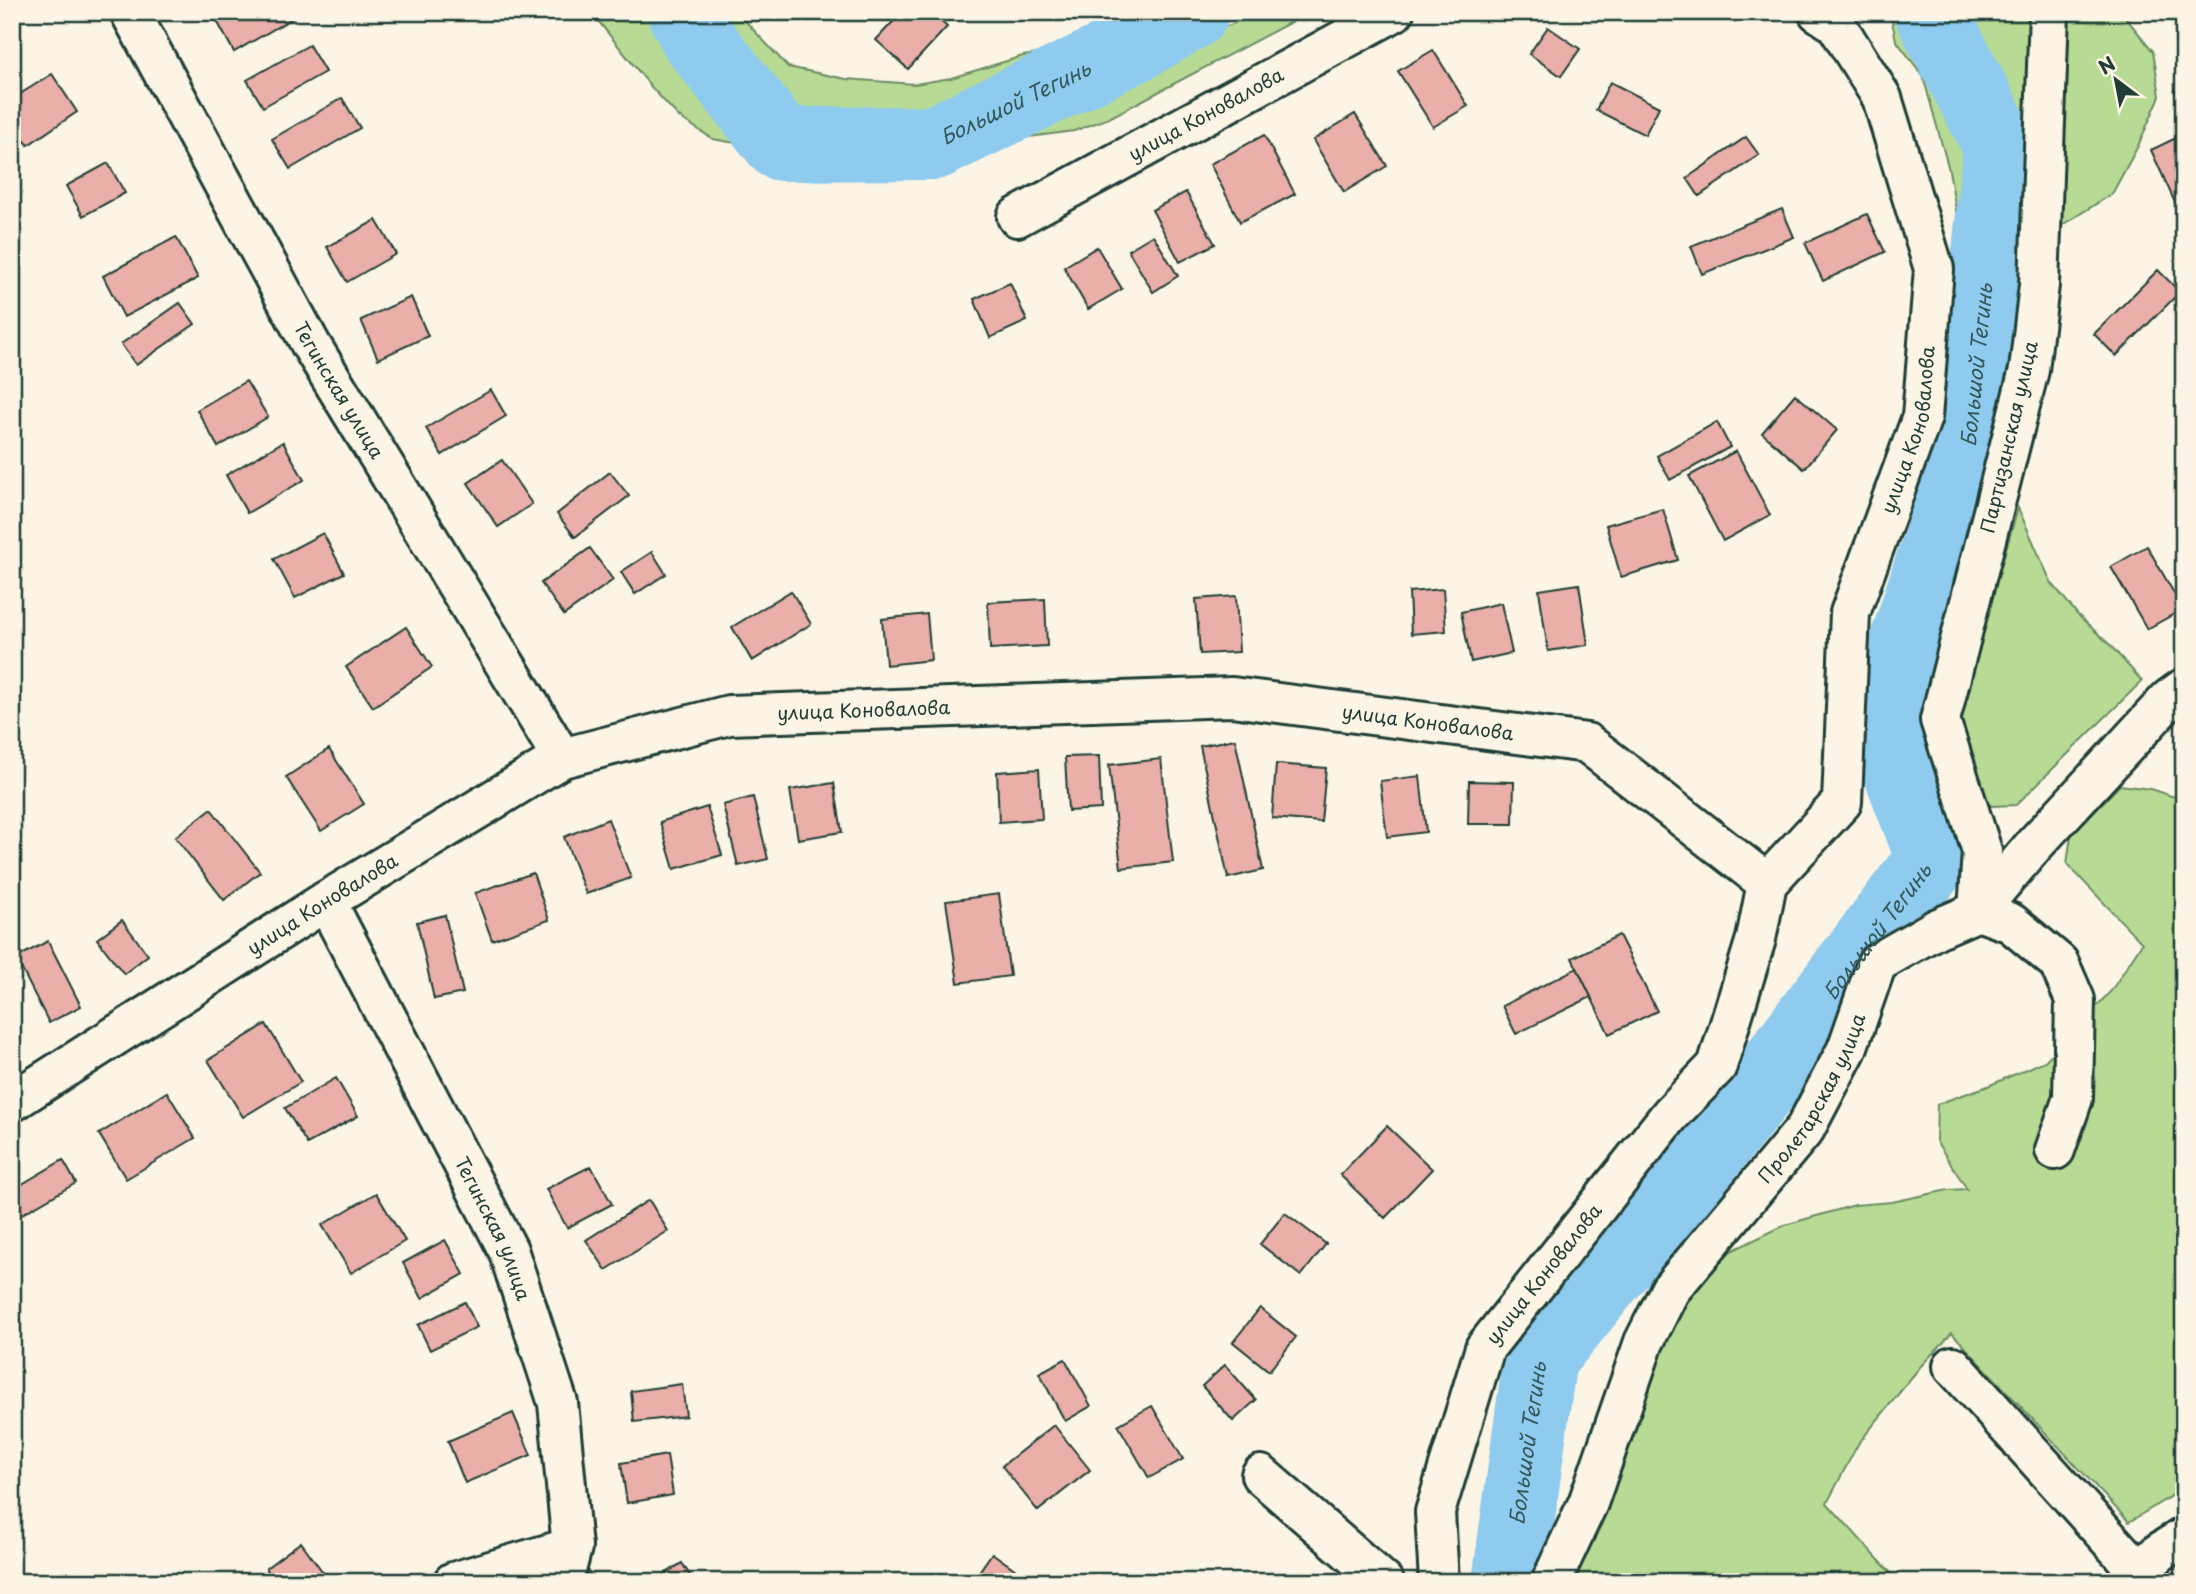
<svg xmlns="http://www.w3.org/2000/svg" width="2196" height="1594" font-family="'Playpen Sans',sans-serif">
  <rect width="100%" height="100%" fill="#fcf5e5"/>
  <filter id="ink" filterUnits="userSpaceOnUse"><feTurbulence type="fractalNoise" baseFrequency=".0143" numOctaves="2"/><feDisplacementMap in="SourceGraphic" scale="14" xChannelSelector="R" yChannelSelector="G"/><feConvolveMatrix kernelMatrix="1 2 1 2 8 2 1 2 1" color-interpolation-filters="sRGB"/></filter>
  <g filter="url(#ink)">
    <g fill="#b7db95" stroke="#6b8c64" stroke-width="2">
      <path d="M591 12H737L788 67 846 79 915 84 951 78 1023 56 1083 47 1130 63 1235 23 1248 12H1310L1109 118 1074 131 1029 137 899 175 859 167 813 165 791 168 758 147 713 139 679 117 652 88Z"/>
      <path d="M1890 12H2121L2153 51 2160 96 2138 146 2112 194 2012 256H1964L1949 170 1923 76 1896 40Z"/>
      <path d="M2018 508 2051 582 2077 614 2109 644 2142 681 2016 805 1991 806 1977 789 1965 742 1960 707Z"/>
      <path d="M2120 785 2150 789 2184 800V1488L2129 1522 1952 1333 1920 1367 1858 1444 1827 1503 1899 1582H1568L1677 1297 1729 1252 1785 1225 1855 1205 1892 1202 1948 1190 1967 1189 1936 1141 1937 1104 1988 1086 2045 1061 2111 991 2142 943 2067 864 2071 835Z"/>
    </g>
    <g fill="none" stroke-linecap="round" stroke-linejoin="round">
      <g stroke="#8ecbef" stroke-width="74">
        <path id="s1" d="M684 12 698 39 781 144 934 143 1138 44 1192 12"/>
        <path id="s2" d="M1509 1582 1540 1358 1753 1097 1933 859 1881 720 1968 454 2000 146 1931 12"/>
      </g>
    </g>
    <g fill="#eaafa9" stroke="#1f3d34" stroke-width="2">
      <path d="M212 12H303L234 52Z"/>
      <path d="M902 12H931L947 27 908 69 876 40Z"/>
      <path d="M1548 27 1580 49 1561 76 1529 54Z"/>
      <path d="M309 45 325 72 263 107 247 80Z"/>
      <path d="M1433 50 1468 106 1433 127 1398 71Z"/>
      <path d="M52 74 77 112 28 145 12 122V99Z"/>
      <path d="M1610 82 1659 107 1645 135 1596 110Z"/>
      <path d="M2184 88V110L2175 91Z"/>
      <path d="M342 98 360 128 290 169 272 139Z"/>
      <path d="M1355 114 1387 166 1344 192 1313 140Z"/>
      <path d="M1264 135 1295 194 1240 222 1210 164Z"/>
      <path d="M2180 136 2184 143V217L2182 218 2151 150Z"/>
      <path d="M1746 137 1759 155 1699 196 1687 178Z"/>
      <path d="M108 163 125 193 83 216 66 186Z"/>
      <path d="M1186 192 1215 244 1180 262 1152 210Z"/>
      <path d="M1782 209 1794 237 1702 274 1691 246Z"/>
      <path d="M1867 214 1885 252 1823 281 1805 243Z"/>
      <path d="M376 220 396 254 347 282 327 247Z"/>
      <path d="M1153 235 1178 276 1153 292 1128 250Z"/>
      <path d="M176 237 198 278 124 317 103 276Z"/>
      <path d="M1097 247 1122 289 1088 309 1064 267Z"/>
      <path d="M2158 270 2180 292 2116 356 2094 334Z"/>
      <path d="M1010 283 1027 321 990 338 974 299Z"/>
      <path d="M411 297 428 336 378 359 361 320Z"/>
      <path d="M180 303 195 324 136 365 121 344Z"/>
      <path d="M246 381 268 417 218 447 197 410Z"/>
      <path d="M491 390 506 416 442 455 426 428Z"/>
      <path d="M1795 394 1837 430 1804 469 1762 433Z"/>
      <path d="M1717 422 1730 447 1670 480 1657 456Z"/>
      <path d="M283 442 304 480 247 513 226 475Z"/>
      <path d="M1736 451 1770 515 1723 541 1689 476Z"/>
      <path d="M502 460 532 504 498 527 468 483Z"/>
      <path d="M610 472 629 496 575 537 557 514Z"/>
      <path d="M1663 509 1678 560 1621 577 1606 525Z"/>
      <path d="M2184 529V547L2176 534Z"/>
      <path d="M323 533 344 573 295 598 274 559Z"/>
      <path d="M2147 546 2183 609 2147 629 2111 567Z"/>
      <path d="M590 548 613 580 564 615 541 583Z"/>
      <path d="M652 552 666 574 635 594 621 572Z"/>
      <path d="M1579 584 1588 645 1548 651 1539 590Z"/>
      <path d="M1443 589 1446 631 1411 634 1409 592Z"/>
      <path d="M791 591 811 624 752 661 732 627Z"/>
      <path d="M1236 596 1239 652 1200 654 1196 599Z"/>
      <path d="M1045 599 1047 646 990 649 988 602Z"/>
      <path d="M1501 603 1512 653 1471 662 1461 612Z"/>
      <path d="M927 614 931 660 886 665 882 619Z"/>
      <path d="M406 627 432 667 373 707 346 667Z"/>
      <path d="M1235 739 1263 870 1228 878 1200 746Z"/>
      <path d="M329 749 364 804 321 831 286 777Z"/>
      <path d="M1099 756 1101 809 1068 811 1065 757Z"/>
      <path d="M1161 759 1173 862 1121 868 1109 765Z"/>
      <path d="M1276 764 1326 768 1321 822 1272 818Z"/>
      <path d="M1039 769 1042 819 999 822 997 772Z"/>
      <path d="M1420 776 1426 832 1387 837 1380 781Z"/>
      <path d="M1469 781 1514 782 1513 824H1468Z"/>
      <path d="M834 783 842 832 798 839 790 790Z"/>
      <path d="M753 797 768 859 738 866 723 805Z"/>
      <path d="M707 807 722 855 674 869 660 822Z"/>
      <path d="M211 809 260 872 224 900 175 837Z"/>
      <path d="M608 819 631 878 586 894 564 837Z"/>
      <path d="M533 873 549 920 492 940 475 893Z"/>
      <path d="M999 894 1010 976 958 983 946 901Z"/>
      <path d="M445 915 463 993 434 999 417 922Z"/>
      <path d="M122 920 148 955 124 974 97 939Z"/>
      <path d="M1619 935 1657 1011 1609 1034 1572 958Z"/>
      <path d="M48 941 81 1006 49 1023 16 958Z"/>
      <path d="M1577 968 1591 997 1516 1034 1502 1006Z"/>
      <path d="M266 1024 301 1082 243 1117 208 1060Z"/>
      <path d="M336 1078 358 1116 307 1144 285 1108Z"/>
      <path d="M167 1092 195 1138 126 1179 99 1134Z"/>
      <path d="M1387 1126 1432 1169 1385 1218 1340 1175Z"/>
      <path d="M63 1160 76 1183 15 1218 12 1212V1190Z"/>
      <path d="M591 1166 612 1204 567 1228 546 1189Z"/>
      <path d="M376 1193 405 1241 351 1273 322 1225Z"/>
      <path d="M649 1200 668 1231 606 1270 586 1240Z"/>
      <path d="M1285 1213 1326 1244 1301 1276 1260 1244Z"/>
      <path d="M445 1240 464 1274 422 1298 403 1263Z"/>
      <path d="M465 1302 477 1327 430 1350 418 1325Z"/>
      <path d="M1260 1308 1296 1337 1269 1371 1233 1342Z"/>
      <path d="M1065 1359 1091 1406 1065 1421 1039 1373Z"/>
      <path d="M1225 1365 1256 1400 1233 1421 1202 1386Z"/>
      <path d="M682 1384 686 1416 634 1422 631 1391Z"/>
      <path d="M1152 1406 1183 1459 1149 1478 1118 1425Z"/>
      <path d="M513 1413 531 1455 465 1483 448 1441Z"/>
      <path d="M1054 1425 1090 1470 1038 1511 1002 1466Z"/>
      <path d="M667 1455 673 1495 627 1503 621 1463Z"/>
      <path d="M301 1542 330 1582H275L266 1568Z"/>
      <path d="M992 1553 1023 1575 1018 1582H972Z"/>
      <path d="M682 1563 694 1582H653Z"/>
    </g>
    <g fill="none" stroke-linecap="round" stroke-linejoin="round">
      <defs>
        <g id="minor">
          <path id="s3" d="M130 12 311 345 562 758"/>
          <path d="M2049 12 2039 285 2029 370 1940 720 1982 851 1978 911 2034 845 2169 699 2184 688"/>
          <path id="s4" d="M1017 217 1394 12"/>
          <path id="s5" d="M326 901 508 1250 558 1403 572 1547 563 1582"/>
          <path id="s6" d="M12 1102 326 901 562 758 729 715 1232 697 1587 743 1767 883"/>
          <path d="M1953 1366 2138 1571"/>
          <path d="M1261 1475 1384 1582"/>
          <path d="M453 1582 572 1547"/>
          <path id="s7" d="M1439 1582 1435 1512 1485 1348 1670 1115 1717 1066 1756 939 1767 883 1842 802 1850 613 1922 417 1934 269 1882 98 1836 24 1818 12"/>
          <path id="s8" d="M1551 1582 1588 1503 1644 1342 1670 1290 1805 1129 1847 1049 1877 963 1936 929 1978 911 2011 923 2059 963 2075 1000 2073 1098 2055 1150"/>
          <path d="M2126 1582 2160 1552 2184 1537"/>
        </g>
      </defs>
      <use href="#minor" stroke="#1f3d34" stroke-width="44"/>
      <use href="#minor" stroke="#fcf5e5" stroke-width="38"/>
    </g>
  </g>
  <g text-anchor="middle" stroke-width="5" stroke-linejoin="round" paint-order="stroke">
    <g font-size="19" fill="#1f3d34" stroke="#fcf5e5">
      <text dy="7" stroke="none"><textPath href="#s4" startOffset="215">улица Коновалова</textPath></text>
      <text dy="7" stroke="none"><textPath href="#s3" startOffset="432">Тегинская улица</textPath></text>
      <text dy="7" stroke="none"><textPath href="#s7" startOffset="1290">улица Коновалова</textPath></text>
      <text transform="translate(2009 437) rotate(-77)" y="7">Партизанская улица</text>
      <text dy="7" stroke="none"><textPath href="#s6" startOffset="956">улица Коновалова</textPath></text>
      <text dy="7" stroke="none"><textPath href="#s6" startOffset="1522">улица Коновалова</textPath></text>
      <text dy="7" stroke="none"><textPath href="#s6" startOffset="368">улица Коновалова</textPath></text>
      <text dy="7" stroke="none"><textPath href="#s8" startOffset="556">Пролетарская улица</textPath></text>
      <text dy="7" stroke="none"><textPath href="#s5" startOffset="368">Тегинская улица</textPath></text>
      <text dy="7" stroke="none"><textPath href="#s7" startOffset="336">улица Коновалова</textPath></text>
    </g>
    <g font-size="21" font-style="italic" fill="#355959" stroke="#fcf5e5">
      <text dy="7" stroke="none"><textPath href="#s1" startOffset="408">Большой Тегинь</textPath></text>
      <text dy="7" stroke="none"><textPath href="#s2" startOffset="1379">Большой Тегинь</textPath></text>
      <text dy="7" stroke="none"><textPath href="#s2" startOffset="770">Большой Тегинь</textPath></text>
      <text dy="7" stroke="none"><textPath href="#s2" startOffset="140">Большой Тегинь</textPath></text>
    </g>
  </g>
  <rect width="2196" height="1594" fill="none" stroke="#fcf5e5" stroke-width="42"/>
  <rect x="21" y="21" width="2154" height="1552" fill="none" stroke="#1f3d34" stroke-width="2.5" filter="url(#ink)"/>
  <g transform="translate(2116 80) rotate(328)" stroke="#fcf5e5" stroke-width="5" paint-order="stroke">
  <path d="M0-5L12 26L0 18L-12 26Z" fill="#1f3d34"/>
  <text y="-10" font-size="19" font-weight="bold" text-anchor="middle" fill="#1f3d34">N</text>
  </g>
</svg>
